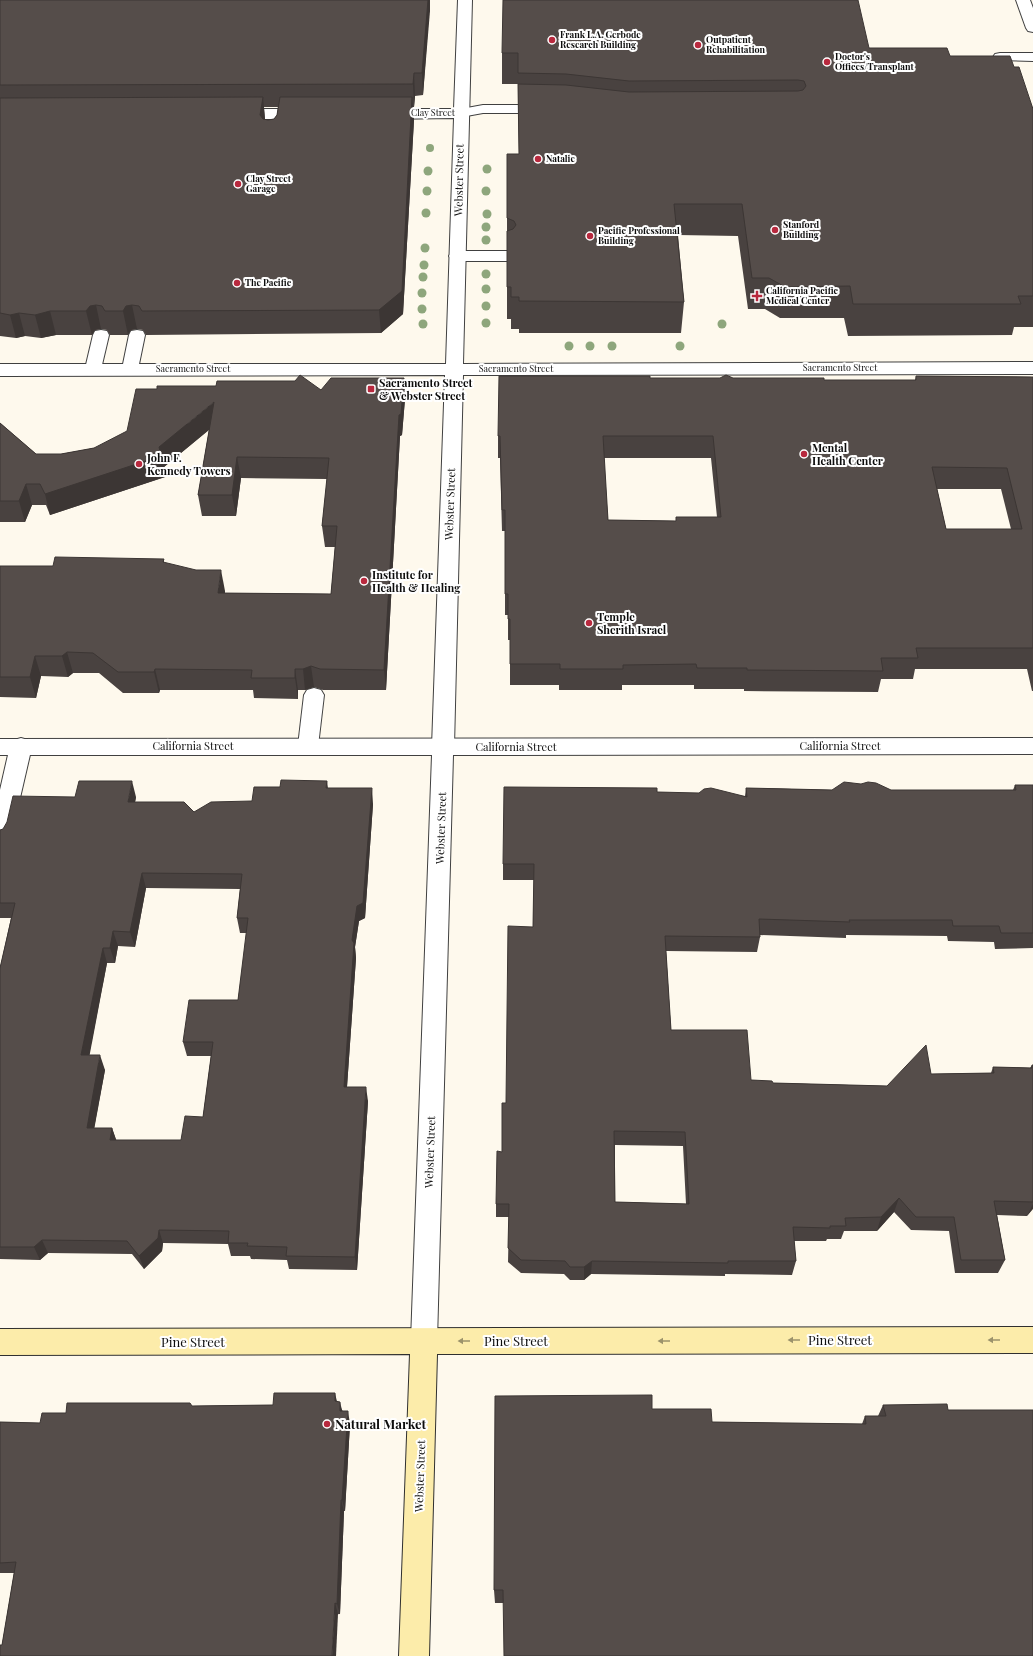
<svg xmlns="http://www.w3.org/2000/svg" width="1033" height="1656" font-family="'Playfair Display',serif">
  <rect width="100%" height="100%" fill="#fef9ed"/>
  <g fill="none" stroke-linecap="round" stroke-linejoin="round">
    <defs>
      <g id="service">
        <path d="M1000 53H1033V61L995 60 993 57 995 54Z"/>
        <path d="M483 105H548L553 106 555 109 553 112 548 113H483L461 117 456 116 454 113 456 110Z"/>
        <path d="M457 251H507L513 253 515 256 513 259 507 261H457L451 259 449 256 451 253Z"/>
        <path d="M101 330 107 331 109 335 101 369 99 373 93 374 87 373 85 369 93 335 95 331Z"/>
        <path d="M137 330 143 331 145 335 138 369 136 373 130 374 124 373 122 369 129 335 131 331Z"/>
        <path d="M314 688 321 690 324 695 318 746 315 751 308 754 301 751 298 746 304 695 307 690Z"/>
      </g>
      <g id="minor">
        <path d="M458 0H472L463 364 1033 362V374L463 375 454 747 451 753 443 755 435 753 432 747 445 375 0 376V364H446L454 118 384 119 379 117 376 114 379 111 384 109H454Z"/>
        <path d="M1016 0H1030L1033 8V32L1028 31 1026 28Z"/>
        <path d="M234 109H306L311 111 314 114 311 117 306 119H234L229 117 226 114 229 111Z"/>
        <path d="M21 738 28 740 32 746 11 837 8 843 0 846V790L10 746 14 740Z"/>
      </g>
      <path id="tertiary" d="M1033 738V754L453 755 437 1341 434 1350 424 1354 414 1350 411 1341 432 755H0V739Z"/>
      <path id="secondary" d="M1033 1327V1353L437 1354 429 1656H399L410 1354 0 1355V1329Z"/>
    </defs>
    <use href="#service" stroke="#404040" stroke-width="2"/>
    <use href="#minor" stroke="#404040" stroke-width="2"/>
    <use href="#tertiary" stroke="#404040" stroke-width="2"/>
    <use href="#secondary" stroke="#2f2f2f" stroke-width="2"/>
    <use href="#service" fill="#fff" fill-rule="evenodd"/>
    <use href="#minor" fill="#fff" fill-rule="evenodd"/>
    <use href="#tertiary" fill="#fff" fill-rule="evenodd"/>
    <use href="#secondary" fill="#fcecaa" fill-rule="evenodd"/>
  </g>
  <g fill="#8ea67c">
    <circle cx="430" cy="148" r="4"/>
    <circle cx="487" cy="169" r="4.5"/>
    <circle cx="428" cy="171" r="4.5"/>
    <circle cx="427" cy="191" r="4.5"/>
    <circle cx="486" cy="191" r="4.5"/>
    <circle cx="426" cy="213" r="4.5"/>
    <circle cx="487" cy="214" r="4.5"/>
    <circle cx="486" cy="227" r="4.5"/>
    <circle cx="486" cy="240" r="4.5"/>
    <circle cx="425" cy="248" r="4.5"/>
    <circle cx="424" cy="265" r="4.5"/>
    <circle cx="486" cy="274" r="4.5"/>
    <circle cx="423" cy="277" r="4.5"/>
    <circle cx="486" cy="289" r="4.5"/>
    <circle cx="422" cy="293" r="4.5"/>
    <circle cx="486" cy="306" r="4.5"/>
    <circle cx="422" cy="309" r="4.5"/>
    <circle cx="486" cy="323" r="4.5"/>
    <circle cx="423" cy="324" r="4.5"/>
    <circle cx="722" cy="324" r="4.5"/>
    <circle cx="569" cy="346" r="4.5"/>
    <circle cx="590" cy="346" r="4.5"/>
    <circle cx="612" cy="346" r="4.5"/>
    <circle cx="680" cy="346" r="4.5"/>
  </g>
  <g fill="#494240" fill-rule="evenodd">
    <path d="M0 0H430L423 95 415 96 414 107H413L414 120 403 314 381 333 146 335 143 330 137 329 131 330 128 335H110L107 330 101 329 95 330 92 335H56L41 338 25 336 16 338 0 336ZM264 107H278L277 115 274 119 268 120 265 119Z"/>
    <path d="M869 48 950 56 1014 67 1033 109V327H1014L1012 335 848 336 844 318H780L765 309H748L738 236 678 235 684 302 681 333H519V329H511V319H507V154H519L518 84H502V53Z"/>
    <path d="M916 376 1033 377V691H1032L1027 669H915L913 679H881L878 692 744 691V689H694V685H622V690H559V685H510V640H508V615H505V531H502L500 458H498V436L650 378H733L824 380H915ZM604 458H711L717 517H676V521L608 520ZM937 489H1001L1011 529H946Z"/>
    <path d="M404 378 405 399 402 435 400 436 386 690H323L314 687 305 690H298V699L254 698 253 690H160L159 693H123L99 673H73L68 677 41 676 36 698 0 697V566H53L164 559V563L225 591V593L331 594 335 547H325L322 526 327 479 241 478 236 516H202L198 495 209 430 164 467 165 477 50 515 46 505H32L25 522H0V423L36 454H61L94 448 321 390Z"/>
    <path d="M327 781 328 788 373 804 365 918 359 921 355 947 356 958 347 1087 368 1101 357 1270 289 1269 287 1260 251 1259 250 1256H231L228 1244 163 1243 162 1251 144 1269 132 1254 48 1253 40 1260 0 1259V968L11 918H0V830L136 797 135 802 194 812 252 801 280 787ZM146 888 240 889 237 918 240 933H247L238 1000 183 1042 187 1056H211L203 1117 181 1140H116L112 1128H94L105 1070 89 1055 107 963H115L118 946 135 947Z"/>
    <path d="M1015 785H1033V948L995 949 994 942 948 941 947 936 846 935V938L760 935V937L757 952 666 951 671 1030 751 1080 773 1083 887 1086 931 1074 991 1073 993 1067 1030 1068 1032 1065H1033V1209L1027 1216 997 1215 1005 1260 998 1273H955L949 1231 911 1230 894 1212 877 1231H844L841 1239H827L826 1241H794L796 1261 792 1275 725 1274V1276L591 1274 584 1280H570L564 1274 521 1273 508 1262 509 1217H496V1204L502 1152 506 1103 533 927 534 880H503V864L657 792 745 796 746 788 832 790H1013ZM615 1145 683 1146 686 1204 615 1202Z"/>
    <path d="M337 1401 350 1424 345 1511H344L340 1614 2 1645 14 1573H0V1422L40 1423 66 1413 192 1406 273 1405Z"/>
    <path d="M883 1405 948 1410 503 1603H495L494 1590 652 1409 712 1422 862 1424 865 1416H878Z"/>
  </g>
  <g fill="#3c3634">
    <path d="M428 0H430V11L423 95 422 73Z"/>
    <path d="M414 73 415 96 414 107 413 84Z"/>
    <path d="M263 97 265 120 263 138 260 115Z"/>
    <path d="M412 97 414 120 403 314 381 333 379 310Z"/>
    <path d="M96 305 101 329 95 330 92 335 86 311 90 306Z"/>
    <path d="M132 305 137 329 131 330 128 335 123 311 126 306Z"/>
    <path d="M50 311 56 335 41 338 35 315Z"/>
    <path d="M19 313 25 336 16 338 10 315Z"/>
    <path d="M404 378 405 399 402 435 400 436 386 690 384 670 399 415Z"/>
    <path d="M214 402 217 423 164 467 165 477 50 515 45 494 159 447Z"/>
    <path d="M237 457 241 478 236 516 232 495Z"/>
    <path d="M26 484 32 505 25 522 19 501Z"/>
    <path d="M221 570 225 591 222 614 218 593Z"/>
    <path d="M67 652 73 673 68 677 62 656Z"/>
    <path d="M35 656 41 676 36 698 30 677Z"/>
    <path d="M311 666 314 687 305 690 303 669Z"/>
    <path d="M155 669 160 690 159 693 154 672Z"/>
    <path d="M295 669 298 690V699L295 678Z"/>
    <path d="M132 781 136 797 132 818 128 802Z"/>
    <path d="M372 788 373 804 365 918 359 921 355 947 356 958 346 1101 344 1087 352 940Z"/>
    <path d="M142 873 146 888 135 947 130 932Z"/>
    <path d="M113 931 118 946 115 963 110 948Z"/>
    <path d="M103 948 107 963 87 1069 81 1055Z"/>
    <path d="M100 1055 105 1070 92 1141 87 1128Z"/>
    <path d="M366 1087 368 1101 357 1270 355 1257Z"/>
    <path d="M112 1128 117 1142 110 1140Z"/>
    <path d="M899 1198 894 1212 877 1231 881 1217Z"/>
    <path d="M1033 1204V1208L1027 1216Z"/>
    <path d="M159 1230 163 1243 162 1251 144 1269 139 1256Z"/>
    <path d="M42 1240 48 1253 40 1260 34 1247Z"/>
    <path d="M592 1261 591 1274 584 1280V1267Z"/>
    <path d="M335 1393 338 1406 335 1401Z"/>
    <path d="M340 1402 343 1414 340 1411Z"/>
    <path d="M348 1411 350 1424 345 1511 342 1500Z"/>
    <path d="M341 1500 344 1511 340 1614 337 1604Z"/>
    <path d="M335 1603 338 1614 336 1656H332Z"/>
  </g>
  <g fill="#554d4a" stroke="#3c3634" fill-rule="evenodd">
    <path d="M0 0H428L422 73H414L413 84 0 85Z"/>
    <path d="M503 0H858L869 48H947L950 56H1010L1014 67H1019L1033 109V296H1018L1021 304H853L850 286 785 287 769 278H752L742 204H674L684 302 519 301V297H511V287H507V231L513 229 516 225 514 221 507 218V154H519L518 84 566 85 629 92 798 91 803 90 806 86 804 81 798 80 629 81 566 74 518 73V53H502Z"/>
    <path d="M263 97 260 115 263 119 268 120 274 119 277 115 280 97H412L402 291 379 310 142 311 139 306 132 305 126 306 123 311H105L102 306 96 305 90 306 86 311H50L35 315 19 313 10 315 0 313V98Z"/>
    <path d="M300 375 321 390 331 378H404L401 414 399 415 384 670 320 669 311 666 303 669H295V678H251L252 670 155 669 154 672H118L93 653 67 652 62 656H35L30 677H0V566H53L55 557 164 559 163 562 196 570H221L218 593 331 594 337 526H322L329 458 237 457 232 495H198L214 402 159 447 161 456 45 494 40 484H26L19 501H0V423L36 454H61L94 448 127 431 136 389H157V386H216L217 381H295Z"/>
    <path d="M726 375 733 378H824V380H916V376L1033 377V648H916L918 658H881L883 671 747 670V668H697L696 664 623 665V669H560V664H510V619H508V594H505V510H502L500 436H498L499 376H650V378H720ZM603 436H713L721 517H676V521L608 520ZM932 467 1007 468 1022 529H946Z"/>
    <path d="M281 780 327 781 326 788H372L363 903 357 906 352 940 354 943 344 1087H366L355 1257 286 1256 287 1247 247 1246 248 1243H228L229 1231 159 1230 158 1238 139 1256 127 1241 42 1240 34 1247H0V968L15 903H0V830L3 829 7 822 13 796 75 797 79 781H132L128 802H184L194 812 211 802 252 801 254 787H280ZM142 873 242 874 237 918H248L238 1000H189L183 1042H213L203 1117 185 1116 181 1140H110L112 1128H87L100 1055H81L103 948H110L113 931 130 932Z"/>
    <path d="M844 782 861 784 868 782 876 783 891 790H1016L1015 785H1033V933H1001L999 926H953L952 920H849L850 922 759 919 760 937 665 936 671 1030H747L751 1080 772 1081 773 1083 887 1086 926 1045 931 1074 994 1073 993 1067 1032 1068V1065H1033V1202L994 1201 1005 1260H961L954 1217H916L899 1198 881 1217 845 1218 846 1226H830V1228L793 1227 796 1261H728V1263L592 1261 584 1267H570L565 1261 521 1260 508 1248 509 1204H496L497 1151 502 1152V1103H506L508 926 533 927 534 864H503L504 787 657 788V792L699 793 704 789 711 788 747 797 746 788 832 790ZM614 1131 685 1132 689 1204 615 1202Z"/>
    <path d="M274 1393H335V1401L340 1402V1411H348L342 1500H341L337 1604 335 1603 332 1656H0V1645H2L16 1562 0 1563V1422L40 1423 42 1413H66L67 1403H190L192 1406 273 1405Z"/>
    <path d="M652 1395V1409H711L712 1422 866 1424 865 1416H886L883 1405 947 1404 948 1410H1033V1656H504L503 1590H494L495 1396Z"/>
  </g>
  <defs><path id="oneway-solid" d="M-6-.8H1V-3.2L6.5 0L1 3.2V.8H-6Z"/></defs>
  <g fill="#9c936b">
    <use href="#oneway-solid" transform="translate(794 1340) rotate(180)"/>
    <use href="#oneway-solid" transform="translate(994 1340) rotate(180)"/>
    <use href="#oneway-solid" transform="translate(464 1341) rotate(-180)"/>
    <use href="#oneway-solid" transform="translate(664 1341) rotate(180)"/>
  </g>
  <g fill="#b8293e" stroke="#fff" stroke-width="1.5">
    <circle cx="552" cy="40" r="4"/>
    <circle cx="698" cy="45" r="4"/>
    <circle cx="827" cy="62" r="4"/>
    <circle cx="538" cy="159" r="4"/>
    <circle cx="238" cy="184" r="4"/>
    <circle cx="775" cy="230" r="4"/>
    <circle cx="590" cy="236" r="4"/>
    <circle cx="237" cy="283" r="4"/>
    <path d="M755 290h4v4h4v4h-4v4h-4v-4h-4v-4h4z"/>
    <rect x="367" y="385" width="8" height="8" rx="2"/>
    <circle cx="804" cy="454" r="4"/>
    <circle cx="139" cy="464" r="4"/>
    <circle cx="364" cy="581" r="4"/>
    <circle cx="589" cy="623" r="4"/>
    <circle cx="327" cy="1424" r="4"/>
  </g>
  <g text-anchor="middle" stroke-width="4" stroke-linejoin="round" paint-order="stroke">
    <g font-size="9" font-weight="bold" fill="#0d0d0d" stroke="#fff" text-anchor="start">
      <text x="560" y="38">Frank L.A. Gerbode<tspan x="560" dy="10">Research Building</tspan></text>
      <text x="706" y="43">Outpatient<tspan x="706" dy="10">Rehabilitation</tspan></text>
      <text x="835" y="60">Doctor's<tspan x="835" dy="10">Offices/Transplant</tspan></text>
      <text x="546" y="162">Natalie</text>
      <text x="246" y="182">Clay Street<tspan x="246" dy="10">Garage</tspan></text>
      <text x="783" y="228">Stanford<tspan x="783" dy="10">Building</tspan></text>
      <text x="598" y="234">Pacific Professional<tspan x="598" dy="10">Building</tspan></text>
      <text x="245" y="286">The Pacific</text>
      <text x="766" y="294">California Pacific<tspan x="766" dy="10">Medical Center</tspan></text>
    </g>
    <g font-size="9" fill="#0d0d0d" stroke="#fff">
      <text x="433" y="116">Clay Street</text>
      <text x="840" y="371">Sacramento Street</text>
      <text x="193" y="372">Sacramento Street</text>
      <text x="516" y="372">Sacramento Street</text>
    </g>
    <g font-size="11" fill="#0d0d0d" stroke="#fff">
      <text transform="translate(459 180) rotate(-89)" y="4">Webster Street</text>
      <text transform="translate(450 504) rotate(-88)" y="4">Webster Street</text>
      <text x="193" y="750">California Street</text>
      <text x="840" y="750">California Street</text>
      <text x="516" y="751">California Street</text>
      <text transform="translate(441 828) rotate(-88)" y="4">Webster Street</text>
      <text transform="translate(430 1152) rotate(-88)" y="4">Webster Street</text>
      <text transform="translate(420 1476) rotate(-88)" y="4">Webster Street</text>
    </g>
    <g font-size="11" font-weight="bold" fill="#0d0d0d" stroke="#fff" text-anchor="start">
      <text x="379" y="387">Sacramento Street<tspan x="379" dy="13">&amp; Webster Street</tspan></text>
      <text x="812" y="452">Mental<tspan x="812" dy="13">Health Center</tspan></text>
      <text x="147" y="462">John F.<tspan x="147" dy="13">Kennedy Towers</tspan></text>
      <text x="372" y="579">Institute for<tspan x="372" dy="13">Health &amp; Healing</tspan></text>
      <text x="597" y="621">Temple<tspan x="597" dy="13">Sherith Israel</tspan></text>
    </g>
    <g font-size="13" fill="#0d0d0d" stroke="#fff">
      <text x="840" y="1345">Pine Street</text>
      <text x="516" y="1346">Pine Street</text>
      <text x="193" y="1347">Pine Street</text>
    </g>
    <g font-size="13" font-weight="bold" fill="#0d0d0d" stroke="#fff" text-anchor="start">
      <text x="335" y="1429">Natural Market</text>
    </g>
  </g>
</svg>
